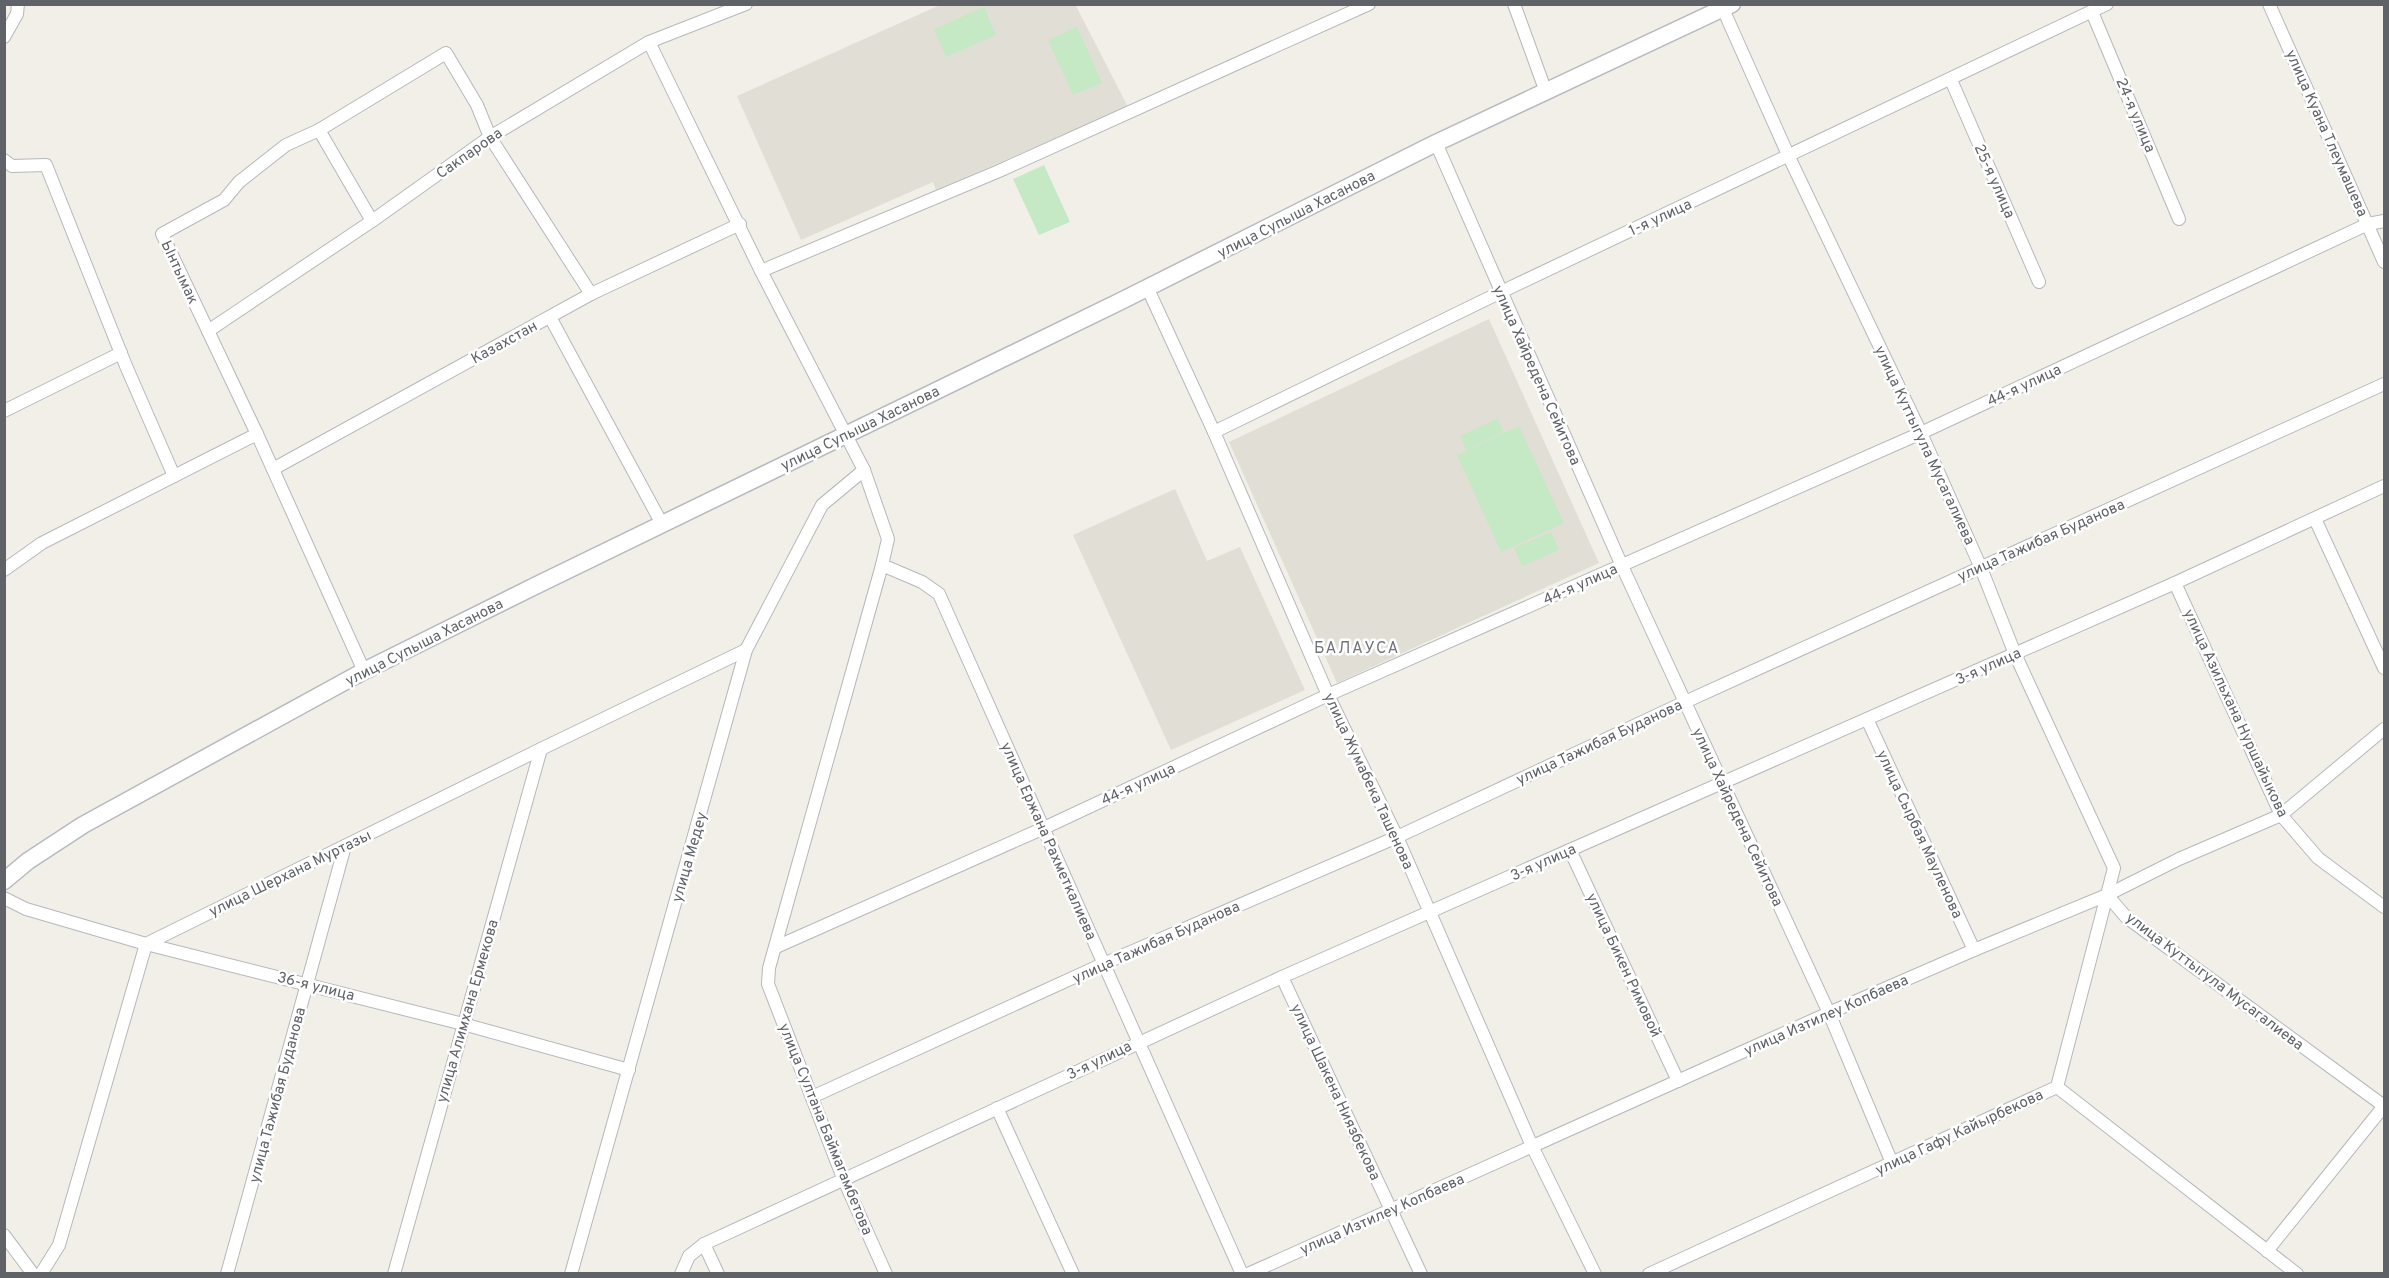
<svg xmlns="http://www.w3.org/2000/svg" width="2389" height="1278" font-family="Overpass,sans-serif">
  <rect width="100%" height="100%" fill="#f1efe8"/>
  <g fill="#e1ded6">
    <path d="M1075 4 1128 107 936 190 933 182 801 240 737 96 940 5Z"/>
    <path d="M1489 319 1599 563 1337 683 1229 442Z"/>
    <path d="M1175 489 1207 561 1240 547 1305 690 1171 750 1073 535Z"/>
  </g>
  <g fill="#c5e8c5">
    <path d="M984 7 996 35 946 57 934 29Z"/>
    <path d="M1077 27 1102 83 1073 95 1048 40Z"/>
    <path d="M1044 165 1070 222 1039 235 1013 179Z"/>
    <path d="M1497 419 1504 432 1466 450 1460 436Z"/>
    <path d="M1519 426 1564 523 1501 552 1457 455Z"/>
    <path d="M1551 532 1559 550 1522 566 1514 548Z"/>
  </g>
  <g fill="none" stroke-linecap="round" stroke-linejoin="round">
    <defs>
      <g id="street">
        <path d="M1514 4 1546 92"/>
        <path d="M2269 4 2384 262"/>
        <path d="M1723 9 1789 157 1921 433 1981 568 2015 654 2114 868 2107 895 2126 917 2384 1106"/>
        <path d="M2092 12 2179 219"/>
        <path d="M4 37 17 14 18 4"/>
        <path d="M649 42 761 271 864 470 888 539 882 565 922 582 939 594 1242 1274"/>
        <path d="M1951 80 2039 282"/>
        <path d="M319 130 372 221"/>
        <path d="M1436 143 1622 566 1829 1013 1892 1163"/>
        <path d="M4 160 12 166 46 165 126 366 174 476"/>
        <path d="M761 271 999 171 1369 4"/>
        <path d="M1147 287 1214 432 1328 695 1397 837 1532 1146 1595 1274"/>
        <path d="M550 317 662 524"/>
        <path d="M208 331 372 221 490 137 649 42 746 4"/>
        <path d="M4 411 121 353"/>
        <path d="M1214 432 1501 292 2107 4"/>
        <path d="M273 469 591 294 740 224"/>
        <path d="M2315 519 2384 668"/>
        <path d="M882 565 769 968 768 984 843 1178 886 1274"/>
        <path d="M4 570 42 543 257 434"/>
        <path d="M2175 583 2281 815 2318 858 2384 907"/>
        <path d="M364 671 257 434 162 234 224 200 239 182 286 145 319 130 446 53 477 105 490 137 591 294"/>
        <path d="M1867 719 1974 950"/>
        <path d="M1570 850 1678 1081"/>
        <path d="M4 898 26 909 146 944 463 1024 629 1070"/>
        <path d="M776 947 1044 828 1328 695 1921 433 2368 224 2384 221"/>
        <path d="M1282 977 1421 1274"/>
        <path d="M2057 1087 2107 895"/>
        <path d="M812 1097 1103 964 1397 837 1685 702 2384 384"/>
        <path d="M997 1108 1073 1274"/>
        <path d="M4 1235 33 1274"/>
        <path d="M704 1244 718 1274"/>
        <path d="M2267 1251 2384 1106"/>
        <path d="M41 1274 59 1245 146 944 541 749 746 650"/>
        <path d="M227 1274 345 846"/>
        <path d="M394 1274 541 749"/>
        <path d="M571 1274 746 650 822 505 864 470"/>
        <path d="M681 1274 689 1256 704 1244 1282 977 2175 583 2384 486"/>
        <path d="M1248 1274 1829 1013 1974 950 2107 895 2179 859 2281 815 2384 729"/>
        <path d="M1649 1274 2057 1087 2297 1274"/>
      </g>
      <path id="secondary" d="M4 881 28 861 83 825 364 671 537 585 1121 301 1436 143 1732 4"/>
    </defs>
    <use href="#street" stroke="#b5b8bc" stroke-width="14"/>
    <use href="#secondary" stroke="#b6babf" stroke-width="19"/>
    <use href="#street" stroke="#fff" stroke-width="12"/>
    <use href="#secondary" stroke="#fff" stroke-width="16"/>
  </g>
  <g text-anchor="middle" stroke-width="5" stroke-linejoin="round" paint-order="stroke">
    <g font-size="15" fill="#5f6368" stroke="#fff">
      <text transform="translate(2136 115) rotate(67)" y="5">24-я улица</text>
      <text transform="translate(2327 133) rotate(66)" y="5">улица Куана Тлеумашева</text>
      <text transform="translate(469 153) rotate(-35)" y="5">Сакпарова</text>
      <text transform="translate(1995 181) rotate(66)" y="5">25-я улица</text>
      <text transform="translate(1296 214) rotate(-27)" y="5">улица Супыша Хасанова</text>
      <text transform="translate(1660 217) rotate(-25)" y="5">1-я улица</text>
      <text transform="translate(180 272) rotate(65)" y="5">Ынтымак</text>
      <text transform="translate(504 342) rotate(-29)" y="5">Казахстан</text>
      <text transform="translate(1537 375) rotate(66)" y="5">улица Хайредена Сейитова</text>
      <text transform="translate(2024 385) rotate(-25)" y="5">44-я улица</text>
      <text transform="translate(860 428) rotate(-26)" y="5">улица Супыша Хасанова</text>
      <text transform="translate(1925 445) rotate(65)" y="5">улица Куттыгула Мусагалиева</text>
      <text transform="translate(2041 540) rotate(-24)" y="5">улица Тажибая Буданова</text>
      <text transform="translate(1580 584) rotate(-24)" y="5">44-я улица</text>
      <text transform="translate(424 642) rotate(-27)" y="5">улица Супыша Хасанова</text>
      <text transform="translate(1988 666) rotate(-24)" y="5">3-я улица</text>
      <text transform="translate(2236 713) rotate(65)" y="5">улица Азильхана Нуршайыкова</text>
      <text transform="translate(1599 742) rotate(-25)" y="5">улица Тажибая Буданова</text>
      <text transform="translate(1369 781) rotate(65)" y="5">улица Жумабека Ташенова</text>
      <text transform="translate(1138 784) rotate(-25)" y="5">44-я улица</text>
      <text transform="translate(1738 817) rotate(65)" y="5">улица Хайредена Сейитова</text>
      <text transform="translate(1920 834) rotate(65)" y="5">улица Сырбая Мауленова</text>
      <text transform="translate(1049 841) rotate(66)" y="5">улица Ержана Рахметкалиева</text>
      <text transform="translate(689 857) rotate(-74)" y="5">улица Медеу</text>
      <text transform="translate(1543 862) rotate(-24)" y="5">3-я улица</text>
      <text transform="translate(290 873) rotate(-26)" y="5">улица Шерхана Муртазы</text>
      <text transform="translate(1156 942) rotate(-24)" y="5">улица Тажибая Буданова</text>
      <text transform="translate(1624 965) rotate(65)" y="5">улица Бикен Римовой</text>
      <text transform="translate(2215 981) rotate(37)" y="5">улица Куттыгула Мусагалиева</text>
      <text transform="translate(316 986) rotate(14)" y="5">36-я улица</text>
      <text transform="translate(467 1011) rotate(-74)" y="5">улица Алимхана Ермекова</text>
      <text transform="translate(1826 1015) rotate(-24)" y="5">улица Изтилеу Копбаева</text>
      <text transform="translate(1099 1060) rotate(-26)" y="5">3-я улица</text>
      <text transform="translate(1336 1092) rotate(65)" y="5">улица Шакена Ниязбекова</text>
      <text transform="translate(277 1095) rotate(-75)" y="5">улица Тажибая Буданова</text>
      <text transform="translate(826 1129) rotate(68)" y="5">улица Султана Баймагамбетова</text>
      <text transform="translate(1959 1132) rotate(-25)" y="5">улица Гафу Кайырбекова</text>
      <text transform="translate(1382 1214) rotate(-24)" y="5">улица Изтилеу Копбаева</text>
    </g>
    <g font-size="16" letter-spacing="1.5" fill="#70757a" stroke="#fff">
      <text x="1357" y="653">БАЛАУСА</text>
    </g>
  </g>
  <rect width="2389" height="1278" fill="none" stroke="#5f6368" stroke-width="12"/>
</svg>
